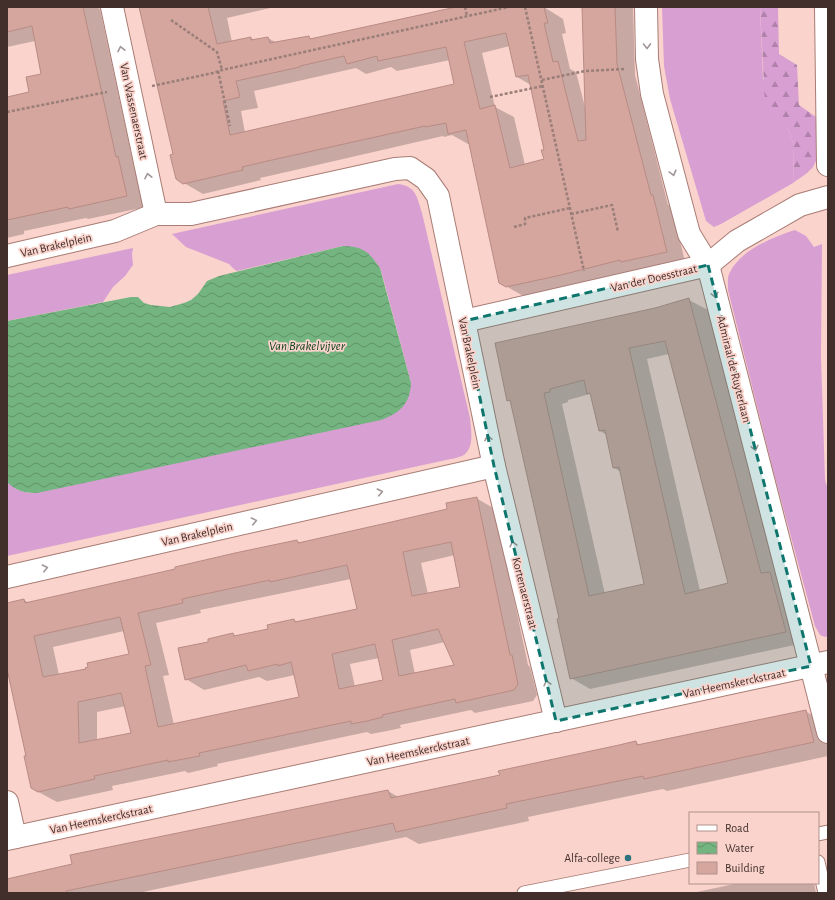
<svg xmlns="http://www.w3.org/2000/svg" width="835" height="900" font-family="'Alegreya Sans',sans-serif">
  <defs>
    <pattern id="forest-firs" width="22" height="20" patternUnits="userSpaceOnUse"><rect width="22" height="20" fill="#d89fd3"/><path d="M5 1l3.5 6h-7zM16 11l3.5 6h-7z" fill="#b182ab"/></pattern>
    <pattern id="water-waves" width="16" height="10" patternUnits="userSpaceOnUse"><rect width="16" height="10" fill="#74b480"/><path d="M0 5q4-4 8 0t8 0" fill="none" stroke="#619369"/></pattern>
  </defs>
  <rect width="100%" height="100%" fill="#fad3cc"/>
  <g fill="#d89fd3">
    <path d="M662 7H760L763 78 779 119 789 131 794 146 793 183 721 224 714 227 706 221 670 99 664 66Z"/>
    <path d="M398 184C416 186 417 197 422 213L470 418C471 430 475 449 462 456 457 458 451 459 446 460L7 556V482L18 490 30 493 411 383 385 285 380 268 375 261 343 246 237 271 234 269 229 264 186 247 172 234Z"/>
    <path d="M795 230 806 236 814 247 822 244 821 357 825 480 828 490V636L825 637 820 635 815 626 773 470 728 290C728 284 727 277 730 272 741 250 773 237 795 230Z"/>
    <path d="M133 248 132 254 133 265 125 276 113 287 103 302 7 321V275Z"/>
  </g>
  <path fill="url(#forest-firs)" d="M760 7H778L779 54 797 65 799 105 816 117C818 132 822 153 813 167 808 173 800 178 793 183L794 146 789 131 765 105Z"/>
  <path fill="url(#water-waves)" d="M343 246C364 247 368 251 380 268L411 383C410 404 400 413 381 420L37 493C25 493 16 491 7 482V321L131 297H138L144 303 151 305 170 307 184 303 191 300 198 294 207 281 219 276Z"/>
  <g fill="#0003" fill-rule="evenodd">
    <path d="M7 7H96L100 9 134 167 137 168 146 207 88 219 86 218 24 231V234L7 238V98L31 93 42 75 35 41 7 47Z"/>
    <path d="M139 7H275L227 18 232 42 251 38 255 40 268 38 277 43 309 37 312 39 461 7H544L563 19 566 33 562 34 570 69 576 72 586 111 583 7H633L635 75 668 205 672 206 685 262 525 297 506 286 470 144H468L452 135 444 137 443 136 291 171 260 178 261 180 203 194 184 183 174 155ZM510 46 517 77 531 85 545 150V160L525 165 514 117 495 107 482 53ZM450 60 456 85 245 133 241 111 258 108 254 91 356 68 366 74 391 67 397 71Z"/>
    <path d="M689 300 708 310 777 577 804 643 590 689 571 678 560 619 511 402 508 400 655 309ZM669 354 729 584 700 591 647 359ZM590 394 592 395 600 431 607 435 614 468 621 472 645 585 605 594 562 404 568 402V400Z"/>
    <path d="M476 498 495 509 528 665 530 667 537 695 533 701 475 713 471 710 400 725 401 728 387 731 371 734 367 732 217 764 218 766 188 773 185 771 112 786 113 790 57 802 31 788 27 757 7 668V604L24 600 29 603 176 570 297 541 301 543 448 510ZM455 555 462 588 428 594 421 563ZM351 579 358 609 298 622 294 620 269 630 236 636 233 634 209 643 186 679 204 690 259 677 267 681 295 675 300 698 174 725 163 676 169 675 156 623 201 613 200 610ZM124 631 130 654 87 670 59 675 53 647ZM445 642 456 666 415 674 410 650ZM379 658 385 681 355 687 350 664ZM126 706 132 733 97 740V712Z"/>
    <path d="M805 711 828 724V756L667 791 663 789 528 817 529 821 419 844 406 837 138 893H7V880L73 865 71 855 388 791 400 798 501 776 636 742 641 746Z"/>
    <path d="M739 883H814L816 893H692Z"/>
  </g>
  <g fill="#d5a69e" stroke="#b88b84" fill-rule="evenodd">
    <path d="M7 7H83L116 157 118 156 127 196 69 209 68 207 7 220V97L29 92 26 77 41 74 32 26 7 32Z"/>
    <path d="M139 7H208L217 44 251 37V40L268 37 270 43 309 36 310 39 456 7H544L548 23H544L553 62 558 61 578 141 586 140 582 7H615L617 64 651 195H653L667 252 621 262 620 260 561 275 506 287 499 283 466 130 448 134 446 123 425 127V126L272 160 242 167 243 170 183 184 176 179 170 155 173 154ZM506 33 516 77 528 75 544 150H541L544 159 510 168 495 105 480 109 464 42ZM446 47 454 84 230 135 223 101 240 97 236 81 300 67V66L344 56 347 64 377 56 378 61Z"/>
    <path d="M689 298 761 573 770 572 786 632 570 679 557 619 559 618 510 400 507 401 495 343 655 308ZM665 341 728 583 685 594 629 348ZM584 380 587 394 590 393 599 431 605 430 613 468 619 467 644 584 589 596 544 393 550 392V389Z"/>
    <path d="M477 497 510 655H512L518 684 514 690 456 703 455 699 382 715 383 717 367 721 351 724V721L199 753 200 756 168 762V760L94 776 95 779 38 792 31 788 24 756H26L7 669V603L24 599 25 603 175 569V567L235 553 297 540 298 543 387 523 447 509 446 503ZM451 542 460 587 412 596 403 552ZM347 565 357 609 295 622 294 619 267 625 268 629 234 636 233 633 208 639V642L178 648 185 680 246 665 248 671 278 664V666L291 662 299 697 158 727 145 666 151 665 138 613 183 603 182 599 270 580V582ZM120 617 129 654 87 663 88 667 85 668 86 669 43 677 34 636ZM438 629 454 665 399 676 392 640ZM375 644 383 680 339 689 332 654ZM121 693 131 733 79 743 78 702Z"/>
    <path d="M806 710 814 742 644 779 643 776 506 804 507 808 396 832 393 823 66 891 67 893H7V879L72 864 70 855 388 790 391 798 500 775 498 771 619 745 636 741 637 745Z"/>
  </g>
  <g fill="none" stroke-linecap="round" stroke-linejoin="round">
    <defs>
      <g id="service">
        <path d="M818 834 828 832"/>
        <path d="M818 862 825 893"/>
        <path d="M524 893 690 860"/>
      </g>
      <g id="minor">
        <path d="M112 7 156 214"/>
        <path d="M646 7 647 59 652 94 689 234 708 265 828 732"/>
        <path d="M826 7 828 165"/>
        <path d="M7 256 115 231 156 214H191L395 169 410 168 426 179 438 196 494 466 7 577"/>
        <path d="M464 321 708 265 737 241 800 205 828 197"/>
        <path d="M494 466 556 721"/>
        <path d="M7 802 15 837"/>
        <path d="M7 839 828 662"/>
      </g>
    </defs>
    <use href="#service" stroke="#a97c75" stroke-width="15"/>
    <use href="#minor" stroke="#a97c75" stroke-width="24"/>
    <g stroke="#9a7e79" stroke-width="2.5" stroke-dasharray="3 2" stroke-linecap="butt">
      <path d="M465 7 467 16"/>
      <path d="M525 7 584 271"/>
      <path d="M171 20 217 52 222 70"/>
      <path d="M218 71 230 126"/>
      <path d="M542 80 585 71 626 69"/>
      <path d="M152 86 213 73 222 70 509 7"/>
      <path d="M490 97 543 86"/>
      <path d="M7 112 107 92"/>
      <path d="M571 214 612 205 618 232"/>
      <path d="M514 227 525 224V218L570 208"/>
    </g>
    <use href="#service" stroke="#fff" stroke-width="13"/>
    <use href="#minor" stroke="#fff" stroke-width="22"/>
  </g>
  <defs><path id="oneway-chevron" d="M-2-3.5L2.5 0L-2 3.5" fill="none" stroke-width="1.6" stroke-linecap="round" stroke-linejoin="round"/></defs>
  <g stroke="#a09796">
    <use href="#oneway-chevron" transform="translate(647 46) rotate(89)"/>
    <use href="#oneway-chevron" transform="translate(121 49) rotate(-102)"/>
    <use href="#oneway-chevron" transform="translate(673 173) rotate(75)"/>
    <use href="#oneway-chevron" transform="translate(148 176) rotate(-102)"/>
    <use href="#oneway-chevron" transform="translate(715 295) rotate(76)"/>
    <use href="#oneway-chevron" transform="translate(488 438) rotate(-102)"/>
    <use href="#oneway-chevron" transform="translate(755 448) rotate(76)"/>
    <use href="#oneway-chevron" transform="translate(380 492) rotate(-13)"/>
    <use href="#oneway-chevron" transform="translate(254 521) rotate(-13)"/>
    <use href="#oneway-chevron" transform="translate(513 544) rotate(-104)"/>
    <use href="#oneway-chevron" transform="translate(45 568) rotate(-13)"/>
    <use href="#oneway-chevron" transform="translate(547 683) rotate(-104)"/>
  </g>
  <path fill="#0f766e" fill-opacity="0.2" stroke="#0f766e" stroke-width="3" stroke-dasharray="8 5" stroke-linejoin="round" d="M708 265 811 666 556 721 494 466 464 321Z"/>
  <circle fill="#2b737e" stroke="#fad3cc" stroke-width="1.5" cx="628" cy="858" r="4"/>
  <g text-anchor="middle" stroke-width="3.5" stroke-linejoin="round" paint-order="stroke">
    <g font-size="12" fill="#422f2c" stroke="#fad3cc">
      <text transform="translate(134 111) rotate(78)" y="4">Van Wassenaerstraat</text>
      <text transform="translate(56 245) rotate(-13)" y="4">Van Brakelplein</text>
      <text transform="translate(654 278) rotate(-13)" y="4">Van der Doesstraat</text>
      <text transform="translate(470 353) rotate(78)" y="4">Van Brakelplein</text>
      <text transform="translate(734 369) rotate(76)" y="4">Admiraal de Ruyterlaan</text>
      <text transform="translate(197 534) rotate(-13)" y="4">Van Brakelplein</text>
      <text transform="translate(525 593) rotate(76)" y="4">Kortenaerstraat</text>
      <text transform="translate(734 683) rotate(-12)" y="4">Van Heemskerckstraat</text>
      <text transform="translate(418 751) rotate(-12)" y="4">Van Heemskerckstraat</text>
      <text transform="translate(101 819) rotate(-12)" y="4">Van Heemskerckstraat</text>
    </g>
    <g font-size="12" fill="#422f2c" stroke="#fad3cc" text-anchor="end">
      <text x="620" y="862">Alfa-college</text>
    </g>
    <g font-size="13" font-style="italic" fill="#0e3e1c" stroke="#fad3cc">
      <text x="307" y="350">Van Brakelvijver</text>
    </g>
  </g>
  <rect width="835" height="900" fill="none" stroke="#422f2c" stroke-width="16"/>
  <rect x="689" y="812" width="130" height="72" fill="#fad3cc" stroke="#b0918c"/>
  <rect x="697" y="825" width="20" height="6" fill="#ffffff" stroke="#b0918c"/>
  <text x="725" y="832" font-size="12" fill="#422f2c">Road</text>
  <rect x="697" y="842" width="20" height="12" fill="url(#water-waves)" stroke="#b0918c"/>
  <text x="725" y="852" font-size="12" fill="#422f2c">Water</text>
  <rect x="697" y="862" width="20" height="12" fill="#d5a69e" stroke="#b0918c"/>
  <text x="725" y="872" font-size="12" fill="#422f2c">Building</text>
</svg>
